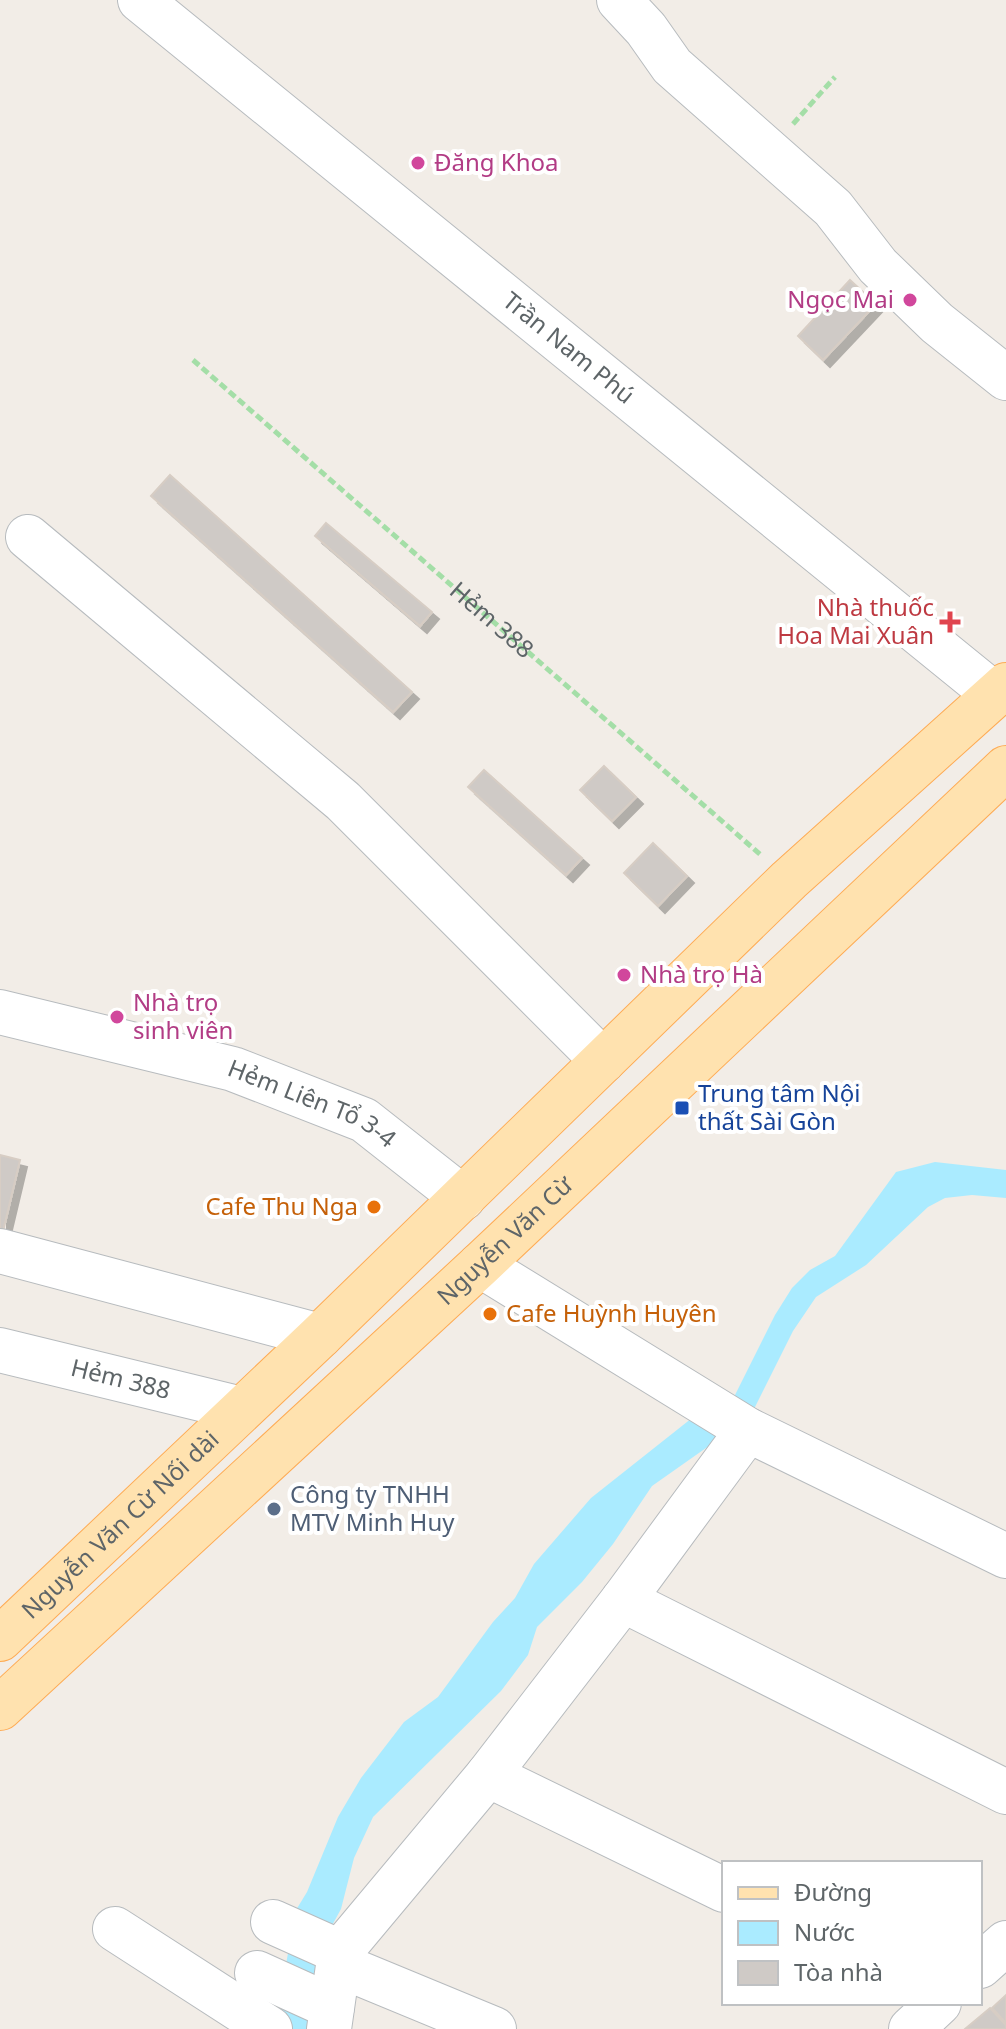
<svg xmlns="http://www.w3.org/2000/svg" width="1006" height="2029" font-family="'Noto Sans',sans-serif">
  <defs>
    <filter id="shadow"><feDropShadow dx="7" dy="7" stdDeviation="0" flood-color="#0004"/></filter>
  </defs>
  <rect width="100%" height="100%" fill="#f2ede7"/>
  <path fill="#aaebff" d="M935 1162 1006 1170V1198L972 1195 945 1198 928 1207 866 1265 816 1297 793 1331 750 1417 652 1486 613 1544 582 1582 537 1627 528 1655 501 1691 373 1817 354 1858 341 1909 329 1931 313 1982 307 2029H274L296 1910 307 1892 338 1817 361 1778 404 1722 438 1697 493 1622 515 1598 534 1564 591 1498 692 1418 732 1401 775 1315 792 1288 810 1270 835 1256 896 1172Z"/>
  <g fill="#cfcac6" stroke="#d7cdc4" stroke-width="2" filter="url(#shadow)">
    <path d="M850 280 876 304 823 360 798 336Z"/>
    <path d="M170 475 412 692 393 712 151 496Z"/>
    <path d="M326 523 432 612 420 626 315 536Z"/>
    <path d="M604 766 636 797 612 821 580 790Z"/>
    <path d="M484 770 582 858 566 875 468 787Z"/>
    <path d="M653 843 687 876 658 906 624 873Z"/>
    <path d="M0 1155 20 1160 0 1244Z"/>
    <path d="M1006 1995V2023L992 2008Z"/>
    <path d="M990 2008 1006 2025V2029H965Z"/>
  </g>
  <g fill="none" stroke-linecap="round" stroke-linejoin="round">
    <defs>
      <g id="minor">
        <path id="s2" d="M140 0 995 695"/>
        <path d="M619 0 646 29 672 66 833 208 878 266 937 323 1006 378"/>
        <path d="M28 537 343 801 603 1061"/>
        <path id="s3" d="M0 1012 233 1069 364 1120 463 1198"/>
        <path d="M0 1251 320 1336"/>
        <path d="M480 1265 748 1430 1006 1556"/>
        <path id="s4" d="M0 1350 242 1409"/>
        <path d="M623 1600 1006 1792"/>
        <path d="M488 1775 724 1890"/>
        <path d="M273 1922 340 1952"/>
        <path d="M115 1929 270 2029"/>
        <path d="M339 1965 494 2029"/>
        <path d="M980 1966 1006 1943"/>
        <path d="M257 1973 332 2007"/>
        <path d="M329 2029 340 1952 488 1775 623 1600 748 1430"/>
        <path d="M911 2029 939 2003"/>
      </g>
      <g id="major">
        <path id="s5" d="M0 1639 320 1336 789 880 1006 685"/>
        <path id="s6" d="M0 1708 480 1265 1006 768"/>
      </g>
    </defs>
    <use href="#minor" stroke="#b7bbbe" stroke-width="46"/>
    <use href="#major" stroke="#feab54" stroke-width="46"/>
    <g stroke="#a4dea7" stroke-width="5" stroke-dasharray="8 4" stroke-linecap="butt">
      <path d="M793 124 835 77"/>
      <path id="s1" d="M193 360 762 856"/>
    </g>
    <use href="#minor" stroke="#fff" stroke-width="44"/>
    <use href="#major" stroke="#ffe2af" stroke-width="44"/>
  </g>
  <g fill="#d1479c" stroke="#fff" stroke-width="3">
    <circle cx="418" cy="163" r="8"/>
    <circle cx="910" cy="300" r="8"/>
    <circle cx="624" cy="975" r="8"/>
    <circle cx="117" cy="1017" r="8"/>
  </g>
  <path fill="#e0444e" stroke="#fff" stroke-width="3" d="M946 610h8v8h8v8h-8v8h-8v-8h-8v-8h8z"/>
  <rect fill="#1a4fb4" stroke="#fff" stroke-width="3" x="674" y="1100" width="16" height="16" rx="4"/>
  <g fill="#e8710a" stroke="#fff" stroke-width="3">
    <circle cx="374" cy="1207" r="8"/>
    <circle cx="490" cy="1314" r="8"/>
  </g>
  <circle fill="#5c6f8a" stroke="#fff" stroke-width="3" cx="274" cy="1509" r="8"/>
  <g text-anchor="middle" stroke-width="8" stroke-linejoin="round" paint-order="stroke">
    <g font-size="24" fill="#b23c85" stroke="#fff" text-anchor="start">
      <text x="434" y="171">Đăng Khoa</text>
      <text x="894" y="308" text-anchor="end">Ngọc Mai</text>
      <text x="640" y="983">Nhà trọ Hà</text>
      <text x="133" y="1011">Nhà trọ<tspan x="133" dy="28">sinh viên</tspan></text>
    </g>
    <g font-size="24" fill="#5e6568" stroke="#fff">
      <text dy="8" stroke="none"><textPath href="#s2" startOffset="552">Trần Nam Phú</textPath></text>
      <text dy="8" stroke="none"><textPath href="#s1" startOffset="396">Hẻm 388</textPath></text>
      <text dy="8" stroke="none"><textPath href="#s3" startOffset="326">Hẻm Liên Tổ 3-4</textPath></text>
      <text dy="8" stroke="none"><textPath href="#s6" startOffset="688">Nguyễn Văn Cừ</textPath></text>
      <text dy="8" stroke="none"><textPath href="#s4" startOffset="124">Hẻm 388</textPath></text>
      <text dy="8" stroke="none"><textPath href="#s5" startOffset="166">Nguyễn Văn Cừ Nối dài</textPath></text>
    </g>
    <g font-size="24" fill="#be3a42" stroke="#fff" text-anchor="end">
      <text x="934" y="616">Nhà thuốc<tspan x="934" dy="28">Hoa Mai Xuân</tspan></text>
    </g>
    <g font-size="24" fill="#164399" stroke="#fff" text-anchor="start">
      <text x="698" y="1102">Trung tâm Nội<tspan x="698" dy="28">thất Sài Gòn</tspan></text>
    </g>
    <g font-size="24" fill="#c56008" stroke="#fff" text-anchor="end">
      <text x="358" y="1215">Cafe Thu Nga</text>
      <text x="506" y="1322" text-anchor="start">Cafe Huỳnh Huyên</text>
    </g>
    <g font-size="24" fill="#4e5e75" stroke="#fff" text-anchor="start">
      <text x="290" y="1503">Công ty TNHH<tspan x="290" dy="28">MTV Minh Huy</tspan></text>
    </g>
  </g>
  <rect x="722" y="1861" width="260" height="144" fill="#ffffff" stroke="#bfc1c3" stroke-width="2"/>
  <rect x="738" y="1887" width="40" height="12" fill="#ffe2af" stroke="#bfc1c3" stroke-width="2"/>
  <text x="794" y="1901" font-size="24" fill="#5e6568">Đường</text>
  <rect x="738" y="1921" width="40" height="24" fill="#aaebff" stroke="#bfc1c3" stroke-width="2"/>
  <text x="794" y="1941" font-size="24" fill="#5e6568">Nước</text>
  <rect x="738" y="1961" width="40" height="24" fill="#cfcac6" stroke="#bfc1c3" stroke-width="2"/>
  <text x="794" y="1981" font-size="24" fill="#5e6568">Tòa nhà</text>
</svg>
